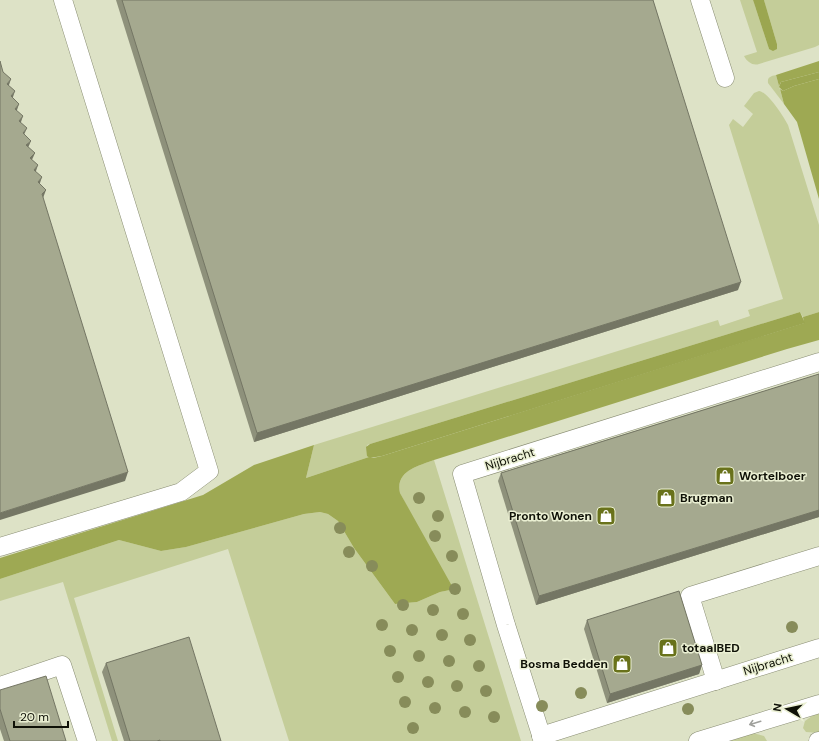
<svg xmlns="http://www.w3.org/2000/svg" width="819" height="741" font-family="'DM Sans',sans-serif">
  <rect width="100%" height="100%" fill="#dde2c6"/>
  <g fill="#c4cd99">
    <path d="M740 0H753L769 49 777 44 764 0H819V45L815 47 759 64C753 66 747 62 744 56L757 52Z"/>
    <path d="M776 75 784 104 768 83C767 77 771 76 776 75Z"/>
    <path d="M759 91C768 92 784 117 788 125L819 225V312L803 317 800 312 370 444 367 445 369 457 306 478 314 445 718 320 720 326 750 316 748 310 783 299 729 125 733 119 743 127 753 114 744 106 754 93Z"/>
    <path d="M434 460 521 741H289L228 549 74 598 118 741H112L63 582 0 601V579L119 540 161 551 186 547 304 514 320 512 328 514 338 521 354 548 395 604 417 602 440 592 450 590 400 493C395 471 418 466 434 460Z"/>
    <path d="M819 711V733L806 732 803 728 805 721Z"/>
    <path d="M753 733 764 736 767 741H718Z"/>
  </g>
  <g fill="#9ea953">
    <path d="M819 61V72L781 82 779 86 776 75Z"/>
    <path d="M819 79V199L797 122 784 104 780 89 783 91 794 86Z"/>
    <path d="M819 312V340L787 349 434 460C418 466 395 471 400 493L452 586 450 590 440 592 417 602 395 604 354 548 338 521 328 514 320 512 304 514 186 547 161 551 119 540 0 579V558L203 495 254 465 314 445 306 478 369 457 373 458 382 456 804 323 803 317Z"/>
  </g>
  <g fill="#9ba650">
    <path d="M753 0H764L777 44V49L773 51 769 49Z"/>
    <path d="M819 72V79L794 86 783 91 779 87 781 82Z"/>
    <path d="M800 312 805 323 382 456 370 458 367 456 366 447 370 444Z"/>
  </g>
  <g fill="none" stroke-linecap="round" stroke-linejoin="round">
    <defs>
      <g id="minor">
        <path d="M700 0 725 78"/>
        <path d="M0 547 181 492 209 471 63 0"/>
        <path d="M716 681 690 596 819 556"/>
        <path d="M0 686 62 665 87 741"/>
        <path d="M541 736 819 648"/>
        <path d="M543 741 506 625 462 474 819 362"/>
        <path d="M698 741 819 704"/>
        <path d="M818 741H819"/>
      </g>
    </defs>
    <use href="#minor" stroke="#888c72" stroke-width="19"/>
    <use href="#minor" stroke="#fff" stroke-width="18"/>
  </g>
  <g fill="#878c5a">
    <circle cx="419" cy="498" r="6"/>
    <circle cx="438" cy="516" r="6"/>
    <circle cx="340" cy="528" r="6"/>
    <circle cx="435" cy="536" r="6"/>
    <circle cx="349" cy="552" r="6"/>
    <circle cx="452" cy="556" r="6"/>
    <circle cx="372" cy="566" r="6"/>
    <circle cx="455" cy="589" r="6"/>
    <circle cx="403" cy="605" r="6"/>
    <circle cx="433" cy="610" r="6"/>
    <circle cx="463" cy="614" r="6"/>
    <circle cx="382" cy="625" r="6"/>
    <circle cx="792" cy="627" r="6"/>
    <circle cx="412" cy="630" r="6"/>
    <circle cx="442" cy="635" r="6"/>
    <circle cx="470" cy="640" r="6"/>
    <circle cx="390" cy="651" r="6"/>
    <circle cx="419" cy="656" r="6"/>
    <circle cx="449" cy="661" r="6"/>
    <circle cx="479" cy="666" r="6"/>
    <circle cx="398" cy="677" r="6"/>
    <circle cx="428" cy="682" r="6"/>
    <circle cx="457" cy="686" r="6"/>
    <circle cx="486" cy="691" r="6"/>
    <circle cx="581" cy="693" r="6"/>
    <circle cx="405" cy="702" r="6"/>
    <circle cx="542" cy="706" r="6"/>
    <circle cx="435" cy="708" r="6"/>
    <circle cx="688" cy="709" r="6"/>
    <circle cx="465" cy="712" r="6"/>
    <circle cx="494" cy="717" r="6"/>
    <circle cx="413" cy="728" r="6"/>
  </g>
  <g fill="#8e917b">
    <path d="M116 0H653L738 290 254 442Z"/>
    <path d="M819 374V517L536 605 498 481 501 473Z"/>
    <path d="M587 620 702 665 699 674 607 703 584 629Z"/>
    <path d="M106 663 221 741H124L102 672Z"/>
    <path d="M0 690 66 741H4L0 729Z"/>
  </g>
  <g fill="#747664">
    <path d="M11 79 8 88 7 84Z"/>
    <path d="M15 91 12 100 11 96Z"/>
    <path d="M19 104 16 113 15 109Z"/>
    <path d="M23 116 20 125 19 121Z"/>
    <path d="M27 128 23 137V133Z"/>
    <path d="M31 141 27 150 26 145Z"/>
    <path d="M35 153 31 162 30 158Z"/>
    <path d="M38 165 35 174 34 170Z"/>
    <path d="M42 177 39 186 38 182Z"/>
    <path d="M46 190 43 198 42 194Z"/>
    <path d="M741 282 738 290 254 442 257 433Z"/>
    <path d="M128 472 125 481 0 520V513Z"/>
    <path d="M819 510V517L536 605 539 596Z"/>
    <path d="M702 665 699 674 607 703 610 694Z"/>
  </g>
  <g fill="#a5a98f" stroke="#747664">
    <path d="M122 0H653L741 282 257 433Z"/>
    <path d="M0 61 3 72 11 79 7 84 15 91 11 96 19 104 15 109 23 116 19 121 27 128 23 133 31 141 26 145 35 153 30 158 38 165 34 170 42 177 38 182 46 190 42 194 128 472 0 513Z"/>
    <path d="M819 374V510L539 596 501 473Z"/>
    <path d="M679 591 702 665 610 694 587 620Z"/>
    <path d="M189 637 221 741H160V740L157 741H130L106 663Z"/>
    <path d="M46 676 66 741H10L0 709V690Z"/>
  </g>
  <defs><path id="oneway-shaft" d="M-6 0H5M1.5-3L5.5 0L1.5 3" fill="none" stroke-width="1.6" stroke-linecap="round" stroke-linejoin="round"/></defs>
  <use stroke="#9fa09c" href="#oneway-shaft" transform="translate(755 723) rotate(163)"/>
  <defs>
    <symbol id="shop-square" viewBox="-11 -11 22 22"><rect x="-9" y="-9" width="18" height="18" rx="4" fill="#69721b" stroke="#eaefd2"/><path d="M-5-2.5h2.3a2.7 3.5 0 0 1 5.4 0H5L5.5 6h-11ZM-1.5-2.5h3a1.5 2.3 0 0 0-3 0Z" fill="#fff"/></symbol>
  </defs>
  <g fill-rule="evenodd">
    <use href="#shop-square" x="714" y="465" width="22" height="22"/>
    <use href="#shop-square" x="655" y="487" width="22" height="22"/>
    <use href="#shop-square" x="595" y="505" width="22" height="22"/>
    <use href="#shop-square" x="657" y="637" width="22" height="22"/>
    <use href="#shop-square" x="611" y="653" width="22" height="22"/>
  </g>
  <g text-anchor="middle" stroke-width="3" stroke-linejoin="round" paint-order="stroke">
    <g font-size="12" fill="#0f1107" stroke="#eaefd2">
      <text transform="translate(510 459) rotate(-17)" y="4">Nijbracht</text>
      <text transform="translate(768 664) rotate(-17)" y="4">Nijbracht</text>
    </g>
    <g font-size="12" font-weight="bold" fill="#0f1107" stroke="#eaefd2" text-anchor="start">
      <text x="739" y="480">Wortelboer</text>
      <text x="680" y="502">Brugman</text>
      <text x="592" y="520" text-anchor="end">Pronto Wonen</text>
      <text x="682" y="652">totaalBED</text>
      <text x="608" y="668" text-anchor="end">Bosma Bedden</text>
    </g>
  </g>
  <g transform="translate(787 709) rotate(279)" stroke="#eaefd2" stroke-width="3" paint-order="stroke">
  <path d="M0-3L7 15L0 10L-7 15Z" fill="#0f1107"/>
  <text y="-6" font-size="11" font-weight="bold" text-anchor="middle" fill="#0f1107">N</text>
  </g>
  <path d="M14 721v6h54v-6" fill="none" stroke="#0f1107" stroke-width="2"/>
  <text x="20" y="721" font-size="12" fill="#0f1107" stroke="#eaefd2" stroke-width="3" paint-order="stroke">20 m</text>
</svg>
